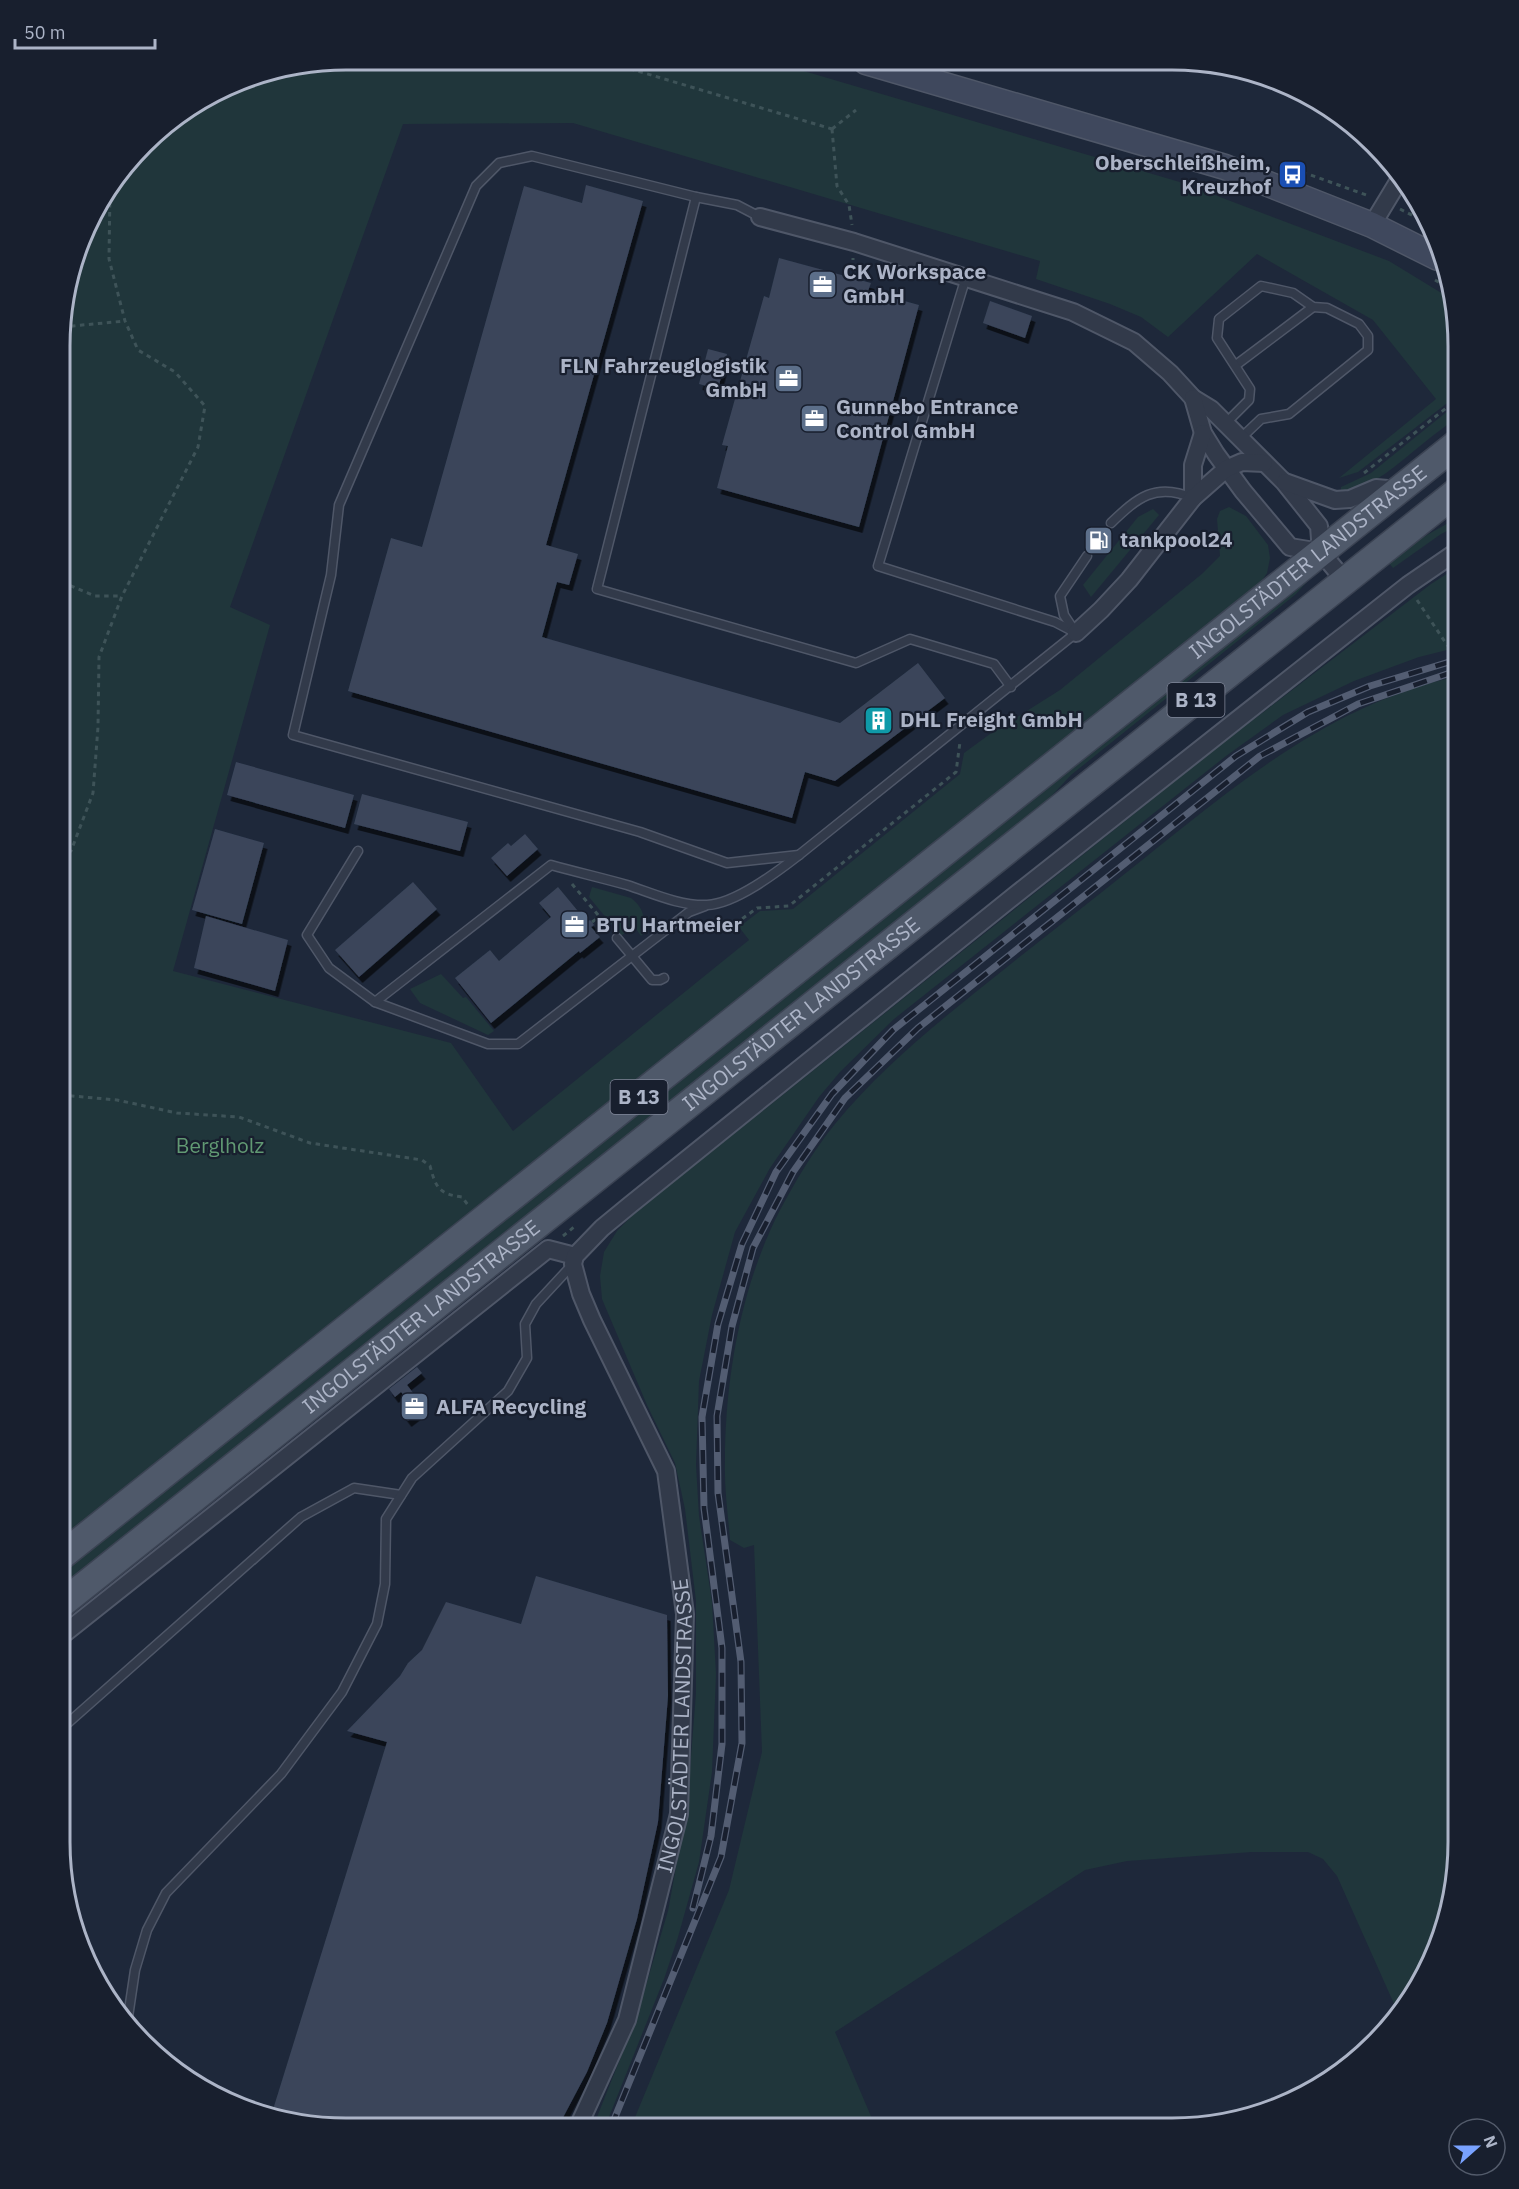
<svg xmlns="http://www.w3.org/2000/svg" width="1519" height="2189" font-family="'IBM Plex Sans',sans-serif">
  <defs>
    <filter id="shadow"><feDropShadow dx="3.5" dy="6" stdDeviation="0" flood-color="#0009"/></filter>
  </defs>
  <rect width="100%" height="100%" fill="#1e283a"/>
  <g fill="#20363b">
    <path d="M346 60 770 61 1183 183 1389 261 1448 297 1459 346V394L1358 472 1339 478 1436 399 1373 320 1257 254 1168 337 1141 317 1110 304 1036 279 1040 261 573 123 403 124 230 607 270 625 173 971 451 1043 513 1131 749 940 739 927 760 911 793 909 960 774 964 753 990 734 1060 690 1203 573 1220 556 1217 519 1220 511 1229 507 1246 516 1268 545 1270 558 1267 573 1261 582 1247 595 60 1543 62 308 98 203 158 131 254 75Z"/>
    <path d="M1459 402V418C1424 436 1379 491 1341 493V487L1371 473Z"/>
    <path d="M1153 509 1159 515 1091 597 1083 585 1138 517Z"/>
    <path d="M1459 517V525L1441 534 1393 568 1388 562 1418 540Z"/>
    <path d="M1459 566V647L1419 657 1354 681 1283 715 1226 756 894 1019 840 1072 819 1097 770 1168 735 1232 712 1315 699 1381 696 1465 699 1516 712 1602 716 1674 712 1772 699 1862 678 1937 664 1979 605 2127H593L636 2019 668 1911 687 1807 696 1693V1601L685 1509 675 1463 647 1405 602 1299 600 1276 604 1252 617 1231 635 1213 1219 746 1431 584Z"/>
    <path d="M1306 580 1307 582 1296 594 1071 775 1030 819 60 1593V1573Z"/>
    <path d="M1459 676V1206L1457 1215H1459L1458 1862 1444 1935 1411 2002 1399 2015 1337 1876 1323 1859 1308 1852H1252L1127 1861 1085 1870 835 2032 876 2128 631 2127 729 1890 762 1752 754 1545 744 1548 730 1540C728 1514 724 1487 725 1461 725 1379 741 1286 779 1212 795 1182 813 1151 835 1124 876 1074 926 1032 977 991 1018 958 1060 925 1102 892 1212 806 1317 706 1459 676Z"/>
    <path d="M592 887 631 898C644 908 646 919 643 934L641 936 634 926 621 936 589 897Z"/>
    <path d="M441 974 463 998 466 997 494 1031 488 1035 420 1003 410 989Z"/>
  </g>
  <g fill="#3a455a" filter="url(#shadow)">
    <path d="M1315 101 1333 111 1328 116 1314 102Z"/>
    <path d="M586 185 643 201 546 545 578 554 569 585 557 582 542 637 840 723 918 663 945 698 835 781 805 772 792 818 348 691 391 538 422 547 524 186 582 203Z"/>
    <path d="M779 258 871 283 868 291 919 305 859 527 717 488 728 446 722 445 764 296 769 298Z"/>
    <path d="M990 301 1032 316 1025 338 983 323Z"/>
    <path d="M708 349 727 354 718 389 699 384Z"/>
    <path d="M236 762 354 795 345 828 227 795Z"/>
    <path d="M362 794 468 822 460 851 354 824Z"/>
    <path d="M215 829 264 843 242 924 192 910Z"/>
    <path d="M525 834 538 849 507 876 491 858 508 843 511 846Z"/>
    <path d="M413 882 437 909 359 977 335 950Z"/>
    <path d="M558 887 587 922 590 920 592 922 594 925 591 927 600 937 580 953 579 951 491 1023 455 978 490 950 499 961 551 917 539 903Z"/>
    <path d="M206 916 288 940 275 991 194 968Z"/>
    <path d="M417 1367 422 1373 407 1385 425 1408 408 1421 402 1413 412 1406 401 1392 395 1397 389 1389Z"/>
    <path d="M536 1576 667 1615 668 1696 658 1822 637 1919 607 2023 587 2072 558 2127H309L271 2116 387 1742 347 1731 400 1676 408 1663 422 1650 446 1602 521 1624Z"/>
  </g>
  <g fill="none" stroke-linecap="round" stroke-linejoin="round">
    <defs>
      <g id="lane">
        <path d="M696 197 532 156 499 163 476 186 339 505 331 575 293 735 640 832 727 863 799 855"/>
        <path d="M760 217 737 205 696 197 597 589 856 663 910 639 994 664 1011 687"/>
        <path d="M966 277 878 566 1055 622 1076 633"/>
        <path d="M1236 365 1313 307"/>
        <path d="M1226 423 1249 400 1250 389 1217 338 1219 319 1261 286 1293 293 1313 307 1327 308 1359 324 1368 336V350L1289 414 1261 419 1240 439"/>
        <path d="M1111 523C1137 498 1155 482 1193 498"/>
        <path d="M1074 630 1064 615 1060 596 1087 556"/>
        <path d="M358 851 307 935 329 968 375 1002 488 1044H518L689 912 705 906"/>
        <path d="M617 938 652 980H660L664 978"/>
        <path d="M375 1002 551 865C576 872 602 878 627 885 652 893 679 906 707 905 735 904 777 872 799 855L1076 633"/>
        <path d="M60 1730 301 1517 354 1488 401 1495"/>
        <path d="M128 2017 135 1970 147 1930 166 1893 281 1774 342 1692 377 1624 385 1584 386 1519 412 1478 508 1391 527 1358 525 1324 536 1304 573 1264"/>
      </g>
      <g id="street">
        <path d="M760 217 854 242 1073 312 1134 342 1170 373 1193 398 1211 409 1284 482 1319 526 1321 552 1345 581"/>
        <path d="M1372 225 1398 182"/>
        <path d="M1193 398 1203 433 1216 454 1243 491 1290 547 1321 552"/>
        <path d="M1285 482 1335 500 1350 499 1376 488 1399 490"/>
        <path d="M1193 498V465L1203 433"/>
        <path d="M1076 633 1101 610 1129 580 1193 498 1226 469 1242 462 1264 463"/>
        <path d="M60 1637 548 1249 575 1256"/>
        <path id="s1" d="M578 2127 627 2020 679 1814 685 1614 666 1471 592 1320 581 1294 573 1264 575 1256 602 1228 630 1205 1014 896 1408 585 1459 550"/>
      </g>
      <path id="secondary" d="M866 62 1225 167 1372 225 1438 258"/>
      <g id="primary">
        <path id="s2" d="M60 1557 1459 442"/>
        <path id="s3" d="M60 1605 1459 490"/>
      </g>
    </defs>
    <use href="#lane" stroke="#4f5768" stroke-width="11"/>
    <use href="#street" stroke="#4f5768" stroke-width="20"/>
    <use href="#secondary" stroke="#4f5768" stroke-width="27"/>
    <use href="#primary" stroke="#3b4353" stroke-width="30"/>
    <g stroke="#3e5358" stroke-width="3" stroke-dasharray="4.5 4.5" stroke-linecap="butt">
      <path d="M604 61 832 129"/>
      <path d="M832 129 837 186 849 205 852 225"/>
      <path d="M832 129 856 110"/>
      <path d="M1294 169 1369 196"/>
      <path d="M1400 209 1431 225"/>
      <path d="M853 278V258"/>
      <path d="M1435 280 1445 286"/>
      <path d="M62 327 125 321"/>
      <path d="M1364 473 1459 398"/>
      <path d="M62 582 95 596H122"/>
      <path d="M1417 600 1447 645 1459 650"/>
      <path d="M62 859 71 851 93 793 98 727 99 657 122 596 198 447 205 406 175 372 138 350 125 321 109 259 110 189"/>
      <path d="M572 884 609 928"/>
      <path d="M592 922 599 917"/>
      <path d="M735 924 757 908 789 906 956 772 960 742"/>
      <path d="M61 1095 117 1100 177 1113 239 1117 310 1143 422 1160 430 1166C436 1188 439 1194 462 1197L468 1205"/>
      <path d="M563 1236 574 1227"/>
    </g>
    <use href="#lane" stroke="#323a4a" stroke-width="8"/>
    <use href="#street" stroke="#323a4a" stroke-width="16"/>
    <use href="#secondary" stroke="#3f485d" stroke-width="24"/>
    <use href="#primary" stroke="#4f596a" stroke-width="27"/>
    <defs>
      <g id="rail">
        <path d="M693 1908 711 1836 722 1744V1648L704 1508 702 1417 718 1324 742 1244 776 1172 832 1094 893 1030 1236 756 1308 712 1370 686 1459 659"/>
        <path d="M611 2127 721 1857 742 1743 741 1662 718 1493 717 1416 732 1326 753 1248 793 1172 845 1098 918 1028 1260 756 1358 704 1459 670"/>
      </g>
    </defs>
    <use href="#rail" stroke="#535d72" stroke-width="7"/>
    <use href="#rail" stroke="#181f2e" stroke-width="4.5" stroke-dasharray="14" stroke-linecap="butt"/>
  </g>
  <defs>
    <symbol id="bus-square" viewBox="-11 -11 22 22"><rect x="-9" y="-9" width="18" height="18" rx="4" fill="#1a4fb4" stroke="#181f2e"/><path d="M-5-6H5V4H4V6H2V4H-2V6H-4V4H-5ZM-3.5-4V0h7V-4ZM-3.5 1.2v1.5H-2V1.2ZM2 1.2v1.5H3.5V1.2Z" fill="#fff"/></symbol>
    <symbol id="office-square" viewBox="-11 -11 22 22"><rect x="-9" y="-9" width="18" height="18" rx="4" fill="#5c6f8a" stroke="#181f2e"/><path d="M-6-3h4V-5.5h4V-3h4V5H-6ZM-1-4.5V-3h2v-1.5ZM-6 0V1H6V0Z" fill="#fff"/></symbol>
    <symbol id="fuel-square" viewBox="-11 -11 22 22"><rect x="-9" y="-9" width="18" height="18" rx="4" fill="#5c6f8a" stroke="#181f2e"/><path d="M-5.5-6h7V0h2V4h1.3V-2.5L3-4.5l.8-.8L6-3V5H2.5V1h-1V6h-7ZM-4.2-4.7v3.2H.2V-4.7Z" fill="#fff"/></symbol>
    <symbol id="building-square" viewBox="-11 -11 22 22"><rect x="-9" y="-9" width="18" height="18" rx="4" fill="#0f9aa8" stroke="#181f2e"/><path d="M-4-6H4V6H1V3H-1V6H-4ZM-2.5-4.3h1.7v1.8h-1.7ZM.8-4.3h1.7v1.8H.8ZM-2.5-1h1.7V.8h-1.7ZM.8-1h1.7V.8H.8Z" fill="#fff"/></symbol>
  </defs>
  <g fill-rule="evenodd">
    <use href="#bus-square" x="1276" y="158" width="33" height="33"/>
    <use href="#office-square" x="806" y="268" width="33" height="33"/>
    <use href="#office-square" x="772" y="362" width="33" height="33"/>
    <use href="#office-square" x="798" y="402" width="33" height="33"/>
    <use href="#fuel-square" x="1082" y="524" width="33" height="33"/>
    <use href="#building-square" x="862" y="704" width="33" height="33"/>
    <use href="#office-square" x="558" y="908" width="33" height="33"/>
    <use href="#office-square" x="398" y="1390" width="33" height="33"/>
  </g>
  <g text-anchor="middle" stroke-width="4.5" stroke-linejoin="round" paint-order="stroke">
    <g fill="#181f2e" stroke="#808799" stroke-width="1.5">
      <rect x="1167.5" y="683" width="57" height="34" rx="4.5"/>
      <rect x="610.5" y="1080" width="57" height="34" rx="4.5"/>
    </g>
    <g font-size="20" font-weight="bold" fill="#acb4c7">
      <text x="1196" y="707">B 13</text>
      <text x="639" y="1104">B 13</text>
    </g>
    <g font-size="21" font-weight="bold" fill="#acb4c7" stroke="#181f2e" text-anchor="start">
      <text x="1271" y="170" text-anchor="end">Oberschleißheim,<tspan x="1271" dy="24">Kreuzhof</tspan></text>
      <text x="843" y="279">CK Workspace<tspan x="843" dy="24">GmbH</tspan></text>
      <text x="767" y="373" text-anchor="end">FLN Fahrzeuglogistik<tspan x="767" dy="24">GmbH</tspan></text>
      <text x="836" y="414">Gunnebo Entrance<tspan x="836" dy="24">Control GmbH</tspan></text>
      <text x="1120" y="547">tankpool24</text>
      <text x="900" y="727">DHL Freight GmbH</text>
      <text x="596" y="932">BTU Hartmeier</text>
      <text x="436" y="1414">ALFA Recycling</text>
    </g>
    <g font-size="21" fill="#acb4c7" stroke="#181f2e">
      <text dy="7" stroke="none"><textPath href="#s2" startOffset="1596">INGOLSTÄDTER LANDSTRASSE</textPath></text>
      <text dy="7" stroke="none"><textPath href="#s3" startOffset="948">INGOLSTÄDTER LANDSTRASSE</textPath></text>
      <text dy="7" stroke="none"><textPath href="#s3" startOffset="462">INGOLSTÄDTER LANDSTRASSE</textPath></text>
      <text dy="7" stroke="none"><textPath href="#s1" startOffset="418">INGOLSTÄDTER LANDSTRASSE</textPath></text>
    </g>
    <g font-size="21" fill="#619973" stroke="#181f2e">
      <text x="220" y="1153">Berglholz</text>
    </g>
  </g>
  <path d="M0 0H1519V2189H0ZM346 70H1172A276 276 0 0 1 1448 346V1842A276 276 0 0 1 1172 2118H346A276 276 0 0 1 70 1842V346A276 276 0 0 1 346 70Z" fill="#181f2e" fill-rule="evenodd"/>
  <path fill="none" stroke="#acb4c7" stroke-width="3" d="M346 70H1172A276 276 0 0 1 1448 346V1842A276 276 0 0 1 1172 2118H346A276 276 0 0 1 70 1842V346A276 276 0 0 1 346 70Z"/>
  <g transform="translate(1477 2147) rotate(69)"><circle r="28" fill="#181f2e" stroke="#535b6b" stroke-width="1.5"/>
  <path d="M0-4.5L10 22L0 15L-10 22Z" fill="#79a2ff"/>
  <text y="-9" font-size="16" font-weight="bold" text-anchor="middle" fill="#acb4c7">N</text>
  </g>
  <path d="M15 39v9h140v-9" fill="none" stroke="#acb4c7" stroke-width="3"/>
  <text x="24" y="39" font-size="18" fill="#acb4c7" stroke="#181f2e" stroke-width="4.5" paint-order="stroke">50 m</text>
</svg>
